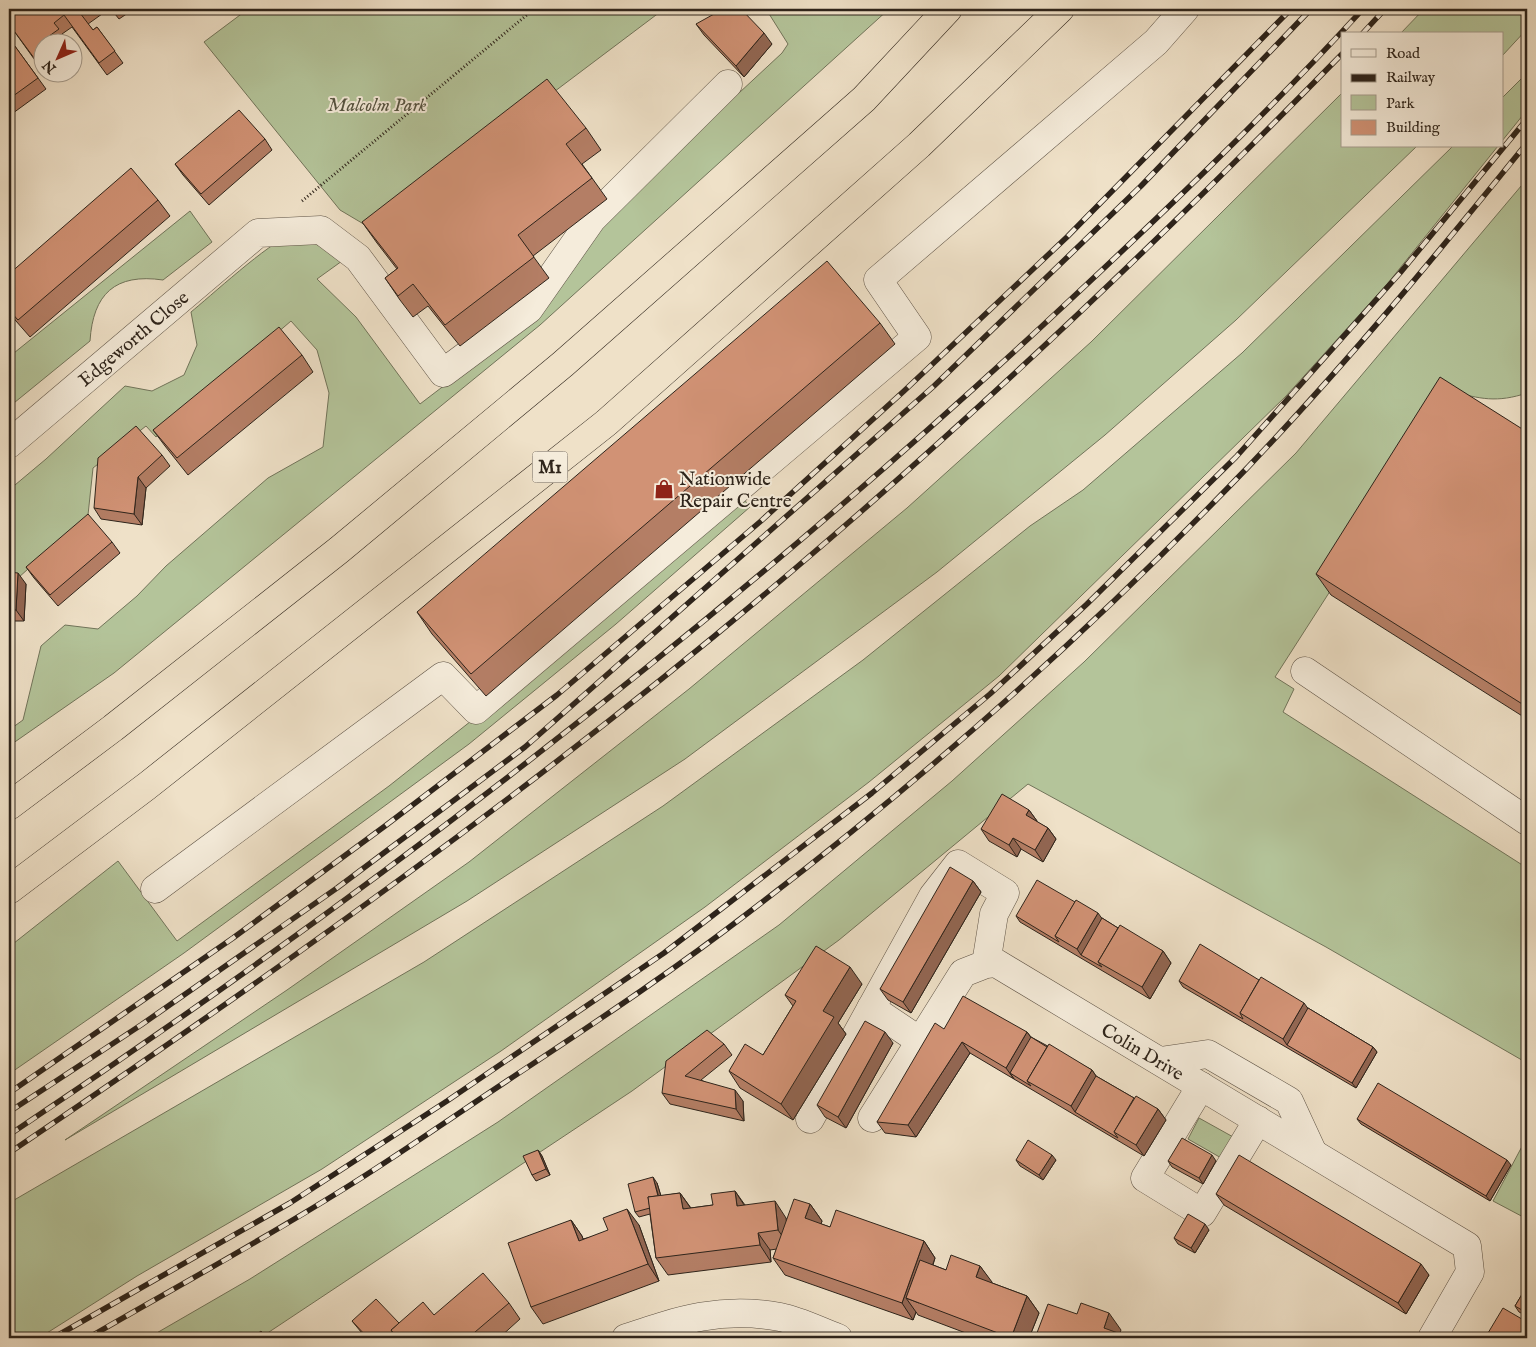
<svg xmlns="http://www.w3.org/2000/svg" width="1536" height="1347" font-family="'IM FELL English',serif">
  <rect width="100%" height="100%" fill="#efe1c8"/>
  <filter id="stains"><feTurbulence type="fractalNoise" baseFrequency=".004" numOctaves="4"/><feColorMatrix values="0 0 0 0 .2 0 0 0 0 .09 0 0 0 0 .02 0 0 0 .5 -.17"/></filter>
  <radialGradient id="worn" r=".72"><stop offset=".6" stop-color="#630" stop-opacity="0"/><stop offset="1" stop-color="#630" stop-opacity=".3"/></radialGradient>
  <g fill="#b4c49a" stroke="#71745a">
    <path d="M248 9H664L372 229 340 210 204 42Z"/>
    <path d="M766 9H889L540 325 114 673 9 746V730L23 720 41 646 65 625 98 629 137 596 166 566 268 478 323 447 329 393 317 350 291 321 156 437 146 426 93 468 88 515 18 578H9V490L46 459 125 386 152 391 184 375 197 345 191 312C206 300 273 239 287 238 311 238 324 248 342 261L317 279 356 317 420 404 458 375 623 201 782 53 788 44Z"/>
    <path d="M1424 9H1527V29L1502 56V34H1400Z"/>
    <path d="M1527 73V110L1502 141V98Z"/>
    <path d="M1342 93V146H1417L1236 320 1105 435 937 572 685 759 467 901 65 1140 287 990 469 862 689 689 907 508 1091 342Z"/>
    <path d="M1453 146H1498L1388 283 1286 396 999 676 869 782 705 907 501 1051 322 1169 137 1276 39 1338H9V1203L424 962 663 806 863 660 1030 526 1083 490 1242 353Z"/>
    <path d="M1527 179V393C1497 403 1480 399 1451 391L1377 518 1275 677 1294 689 1283 712 1527 868V1063L1326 947 1028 784 839 940 632 1091 260 1338H148L250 1279 498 1122 779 925 952 781 1084 662 1296 453Z"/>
    <path d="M190 211 212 242 163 280C115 273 93 294 90 341L9 407V357Z"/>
    <path d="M743 498 750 507 616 624 469 744 184 953 9 1074V947L118 861 177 941 389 786 562 649Z"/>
    <path d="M1199 1118 1235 1138 1223 1159 1188 1139Z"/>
    <path d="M1527 1137V1219L1493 1201Z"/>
  </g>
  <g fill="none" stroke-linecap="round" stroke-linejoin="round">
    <defs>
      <g id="minor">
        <path d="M9 444 258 233 321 230 358 258 443 373 529 309 592 219 728 84"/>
        <path d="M1305 671 1527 821"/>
        <path d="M155 889 443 676 476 710 917 337 878 280 1156 42 1185 9"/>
        <path d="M871 1008 920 1041"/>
        <path d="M1160 1061 1208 1054 1289 1101 1313 1153"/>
        <path d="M1201 1086 1145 1178 1202 1213 1258 1120"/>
        <path d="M872 1118 963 973 986 964 996 963 1467 1246 1470 1272 1432 1338"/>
        <path d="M810 1119 933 896 958 864 1005 893 994 914 986 964"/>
        <path d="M626 1338C680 1320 722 1306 780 1317 800 1321 819 1331 838 1338"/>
      </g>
      <g id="highway">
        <path d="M9 806 113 728 339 550 563 364 864 99 948 9"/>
        <path d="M9 890 147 786 606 423 919 145 1060 9"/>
      </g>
    </defs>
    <use href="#minor" stroke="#5e5346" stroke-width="29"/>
    <use href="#highway" stroke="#2e241b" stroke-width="29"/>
    <path stroke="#2e241b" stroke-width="3" stroke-dasharray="1 2.5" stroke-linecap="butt" d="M302 201 534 9"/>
    <use href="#minor" stroke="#f5ecdb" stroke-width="28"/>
    <use href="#highway" stroke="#efe1c8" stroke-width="28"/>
    <defs>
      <g id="rail">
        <path d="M1362 34 1385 9"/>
        <path d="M9 1093 233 938 385 826 557 695 761 521 904 391 1067 237 1291 9"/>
        <path d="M9 1112 141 1025 337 888 525 747 934 386 1141 186 1311 9"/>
        <path d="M9 1135C373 892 720 624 1041 327 1152 224 1261 120 1363 9"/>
        <path d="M9 1153C278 971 543 783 791 572 983 409 1166 234 1342 54"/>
        <path d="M53 1338 290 1203 447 1101 664 953 872 793 990 694 1087 604 1236 457 1400 273 1527 119"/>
        <path d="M88 1338C178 1286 270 1236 358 1180 416 1143 473 1103 531 1065 605 1016 678 967 748 913 927 777 1094 628 1249 466 1347 363 1438 253 1527 143"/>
      </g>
    </defs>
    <use href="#rail" stroke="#2e241b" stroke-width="5.5"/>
    <use href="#rail" stroke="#f5ecdb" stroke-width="4" stroke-dasharray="11" stroke-linecap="butt"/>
  </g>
  <g fill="#b47e65" stroke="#2e241b">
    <path d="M9 9H109L88 24 93 30 97 27 123 63 107 75 72 27 62 34 67 40 63 42H42V70L9 24Z"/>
    <path d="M111 9H134L119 19Z"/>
    <path d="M696 24 772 44 744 77 704 35Z"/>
    <path d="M9 38 46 89 9 116Z"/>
    <path d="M586 128 601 150 582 164 607 199 533 256 549 278 460 346 428 306 413 317 400 300 385 278 397 269 377 243 362 222Z"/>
    <path d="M265 139 272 150 209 205 183 175 175 164Z"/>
    <path d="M158 200 170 216 30 337 9 313V274Z"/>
    <path d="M880 323 895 344 486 696 432 634 417 612Z"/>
    <path d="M302 355 313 372 188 475 165 446 153 430Z"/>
    <path d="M1527 432V719L1331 595 1316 574Z"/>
    <path d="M162 455 170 466 146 488 142 525 101 519 94 508Z"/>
    <path d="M112 542 120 553 58 606 34 578 26 567Z"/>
    <path d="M9 572 26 584 24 621H9Z"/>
    <path d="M1029 810 1037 821V822L1048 828 1056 839 1043 862 1021 849 1017 857 989 841 981 829Z"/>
    <path d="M973 881 981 892 911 1013 888 1000 880 989Z"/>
    <path d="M1016 916 1102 918 1118 928 1163 951 1171 963 1150 999 1020 922Z"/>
    <path d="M1179 981 1308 1008 1373 1047 1377 1052 1356 1088 1183 987Z"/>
    <path d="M862 984 838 1023 846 1034 793 1120 740 1088 729 1071 763 1055 793 1006 785 995Z"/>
    <path d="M944 1029 1027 1032 1031 1037 1092 1070 1096 1076 1134 1098 1158 1109 1166 1120 1144 1156 970 1053 916 1137 885 1133 877 1122Z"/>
    <path d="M893 1043 846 1128 825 1117 817 1105Z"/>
    <path d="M724 1044 732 1055 701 1080 743 1101 744 1121 670 1104 662 1093Z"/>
    <path d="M1357 1119 1511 1165 1490 1201 1361 1124Z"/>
    <path d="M538 1150 542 1156 550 1175 536 1181 532 1175Z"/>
    <path d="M1016 1160H1056L1043 1180 1020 1166Z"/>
    <path d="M1168 1161H1216L1203 1184 1172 1167Z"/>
    <path d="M657 1183 661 1196 680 1193 691 1208 713 1205 735 1191 745 1205 786 1218 787 1221 810 1204 822 1221 821 1224 830 1227 924 1241 935 1258 933 1265 946 1270 980 1266 992 1283 1027 1296 1039 1313 1029 1338H979L918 1315 916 1312 913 1320 785 1275 773 1258 777 1249 770 1250 771 1262 668 1275 656 1258 650 1214 639 1217 635 1212Z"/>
    <path d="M1216 1194 1429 1275 1406 1314 1224 1205Z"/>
    <path d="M571 1220 582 1236 583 1239 639 1225 659 1281 543 1324 531 1307Z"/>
    <path d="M1209 1230 1195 1253 1178 1244 1174 1238Z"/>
    <path d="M1527 1286V1316L1519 1312 1515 1306Z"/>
    <path d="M509 1303 520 1319 499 1338H366L352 1321 399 1323 434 1315Z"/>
  </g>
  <g fill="#926652" stroke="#2e241b">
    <path d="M764 33 772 44 744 77 736 66Z"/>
    <path d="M138 477 146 488 142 525 134 514Z"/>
    <path d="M18 573 26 584 24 621 16 610Z"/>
    <path d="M1029 810 1037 821 1034 827 1026 815Z"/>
    <path d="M1048 828 1056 839 1043 862 1035 850Z"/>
    <path d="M1013 838 1021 849 1017 857 1009 845Z"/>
    <path d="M973 881 981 892 911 1013 903 1002Z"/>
    <path d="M1098 913 1106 924 1081 955 1077 949Z"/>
    <path d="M1163 951 1171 963 1150 999 1142 987Z"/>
    <path d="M850 967 862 984 838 1023 846 1034 793 1120 781 1104 823 1011Z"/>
    <path d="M1304 1003 1312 1014 1287 1045 1283 1039Z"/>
    <path d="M885 1032 893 1043 846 1128 838 1117Z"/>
    <path d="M1027 1032 1035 1043 1010 1073 1014 1079 1006 1068Z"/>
    <path d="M962 1042 970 1053 916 1137 908 1125Z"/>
    <path d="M1373 1047 1377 1052 1356 1088 1352 1083Z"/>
    <path d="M1092 1070 1100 1082 1075 1112 1071 1106Z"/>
    <path d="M735 1090 743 1101 744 1121 736 1109Z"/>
    <path d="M1158 1109 1166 1120 1144 1156 1136 1145Z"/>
    <path d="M538 1150 542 1156 550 1175 546 1169Z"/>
    <path d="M1052 1155 1056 1160 1043 1180 1039 1175Z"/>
    <path d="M1212 1155 1216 1161 1203 1184 1199 1178Z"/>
    <path d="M1507 1160 1511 1165 1490 1201 1486 1196Z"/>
    <path d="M653 1177 657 1183 665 1210 661 1205Z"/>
    <path d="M735 1191 746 1208 737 1206Z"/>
    <path d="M680 1193 692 1210 683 1209Z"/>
    <path d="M775 1201 786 1218 790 1247 778 1230Z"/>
    <path d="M810 1204 822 1221 817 1235 805 1218Z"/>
    <path d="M627 1209 639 1225 659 1281 648 1264Z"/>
    <path d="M571 1220 582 1236 590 1258 579 1241Z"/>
    <path d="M1205 1224 1209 1230 1195 1253 1191 1248Z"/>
    <path d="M758 1233 770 1250 771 1262 760 1245Z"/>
    <path d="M924 1241 935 1258 919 1303 906 1298 916 1312 913 1320 902 1303Z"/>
    <path d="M1421 1264 1429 1275 1406 1314 1398 1303Z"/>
    <path d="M980 1266 992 1282 988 1294 976 1277Z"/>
    <path d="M1027 1296 1039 1313 1029 1338H1011Z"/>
    <path d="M1109 1313 1121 1330 1118 1338 1104 1328Z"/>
  </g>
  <g fill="#d19275" stroke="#2e241b">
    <path d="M9 9H86L80 13 93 30 97 27 115 51 99 63 64 15 54 23 59 29 45 39 48 42H42V57L37 62 9 24Z"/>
    <path d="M723 9H741L764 33 736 66 696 24Z"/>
    <path d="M9 38 38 78 9 99Z"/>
    <path d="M547 79 586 128 566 144 592 178 518 235 534 257 445 325 413 284 398 296 385 278 398 268 362 222Z"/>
    <path d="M239 110 265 139 201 194 175 164Z"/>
    <path d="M131 168 158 200 18 320 9 310V274Z"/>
    <path d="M827 261 880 323 471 674 417 612Z"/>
    <path d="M279 327 302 355 177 458 153 430Z"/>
    <path d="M1440 377 1527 432V707L1316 574Z"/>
    <path d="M136 426 162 455 138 477 134 514 94 508 98 458Z"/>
    <path d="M88 514 112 542 50 595 26 567Z"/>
    <path d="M9 572 18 573 16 610H9Z"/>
    <path d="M1002 794 1029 810 1026 815 1048 828 1035 850 1013 838 1009 845 981 829Z"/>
    <path d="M950 867 973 881 903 1002 880 989Z"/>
    <path d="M1037 880 1075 902 1055 936 1059 942 1016 916Z"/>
    <path d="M1076 900 1098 913 1077 949 1055 936Z"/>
    <path d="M1102 918 1118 928 1098 962 1102 967 1081 955Z"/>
    <path d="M1120 925 1163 951 1142 987 1098 962Z"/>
    <path d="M1200 944 1259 980 1240 1013 1243 1019 1179 981Z"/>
    <path d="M816 946 850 967 823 1011 834 1017 781 1104 729 1071 745 1044 763 1055 796 1001 785 995Z"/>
    <path d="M1261 977 1304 1003 1283 1039 1240 1013Z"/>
    <path d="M963 996 1027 1032 1006 1068 962 1042 908 1125 877 1122 935 1023 944 1029Z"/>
    <path d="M1308 1008 1373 1047 1352 1083 1287 1045Z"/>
    <path d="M865 1021 885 1032 838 1117 817 1105Z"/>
    <path d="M707 1030 724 1044 685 1076 735 1090 736 1109 662 1093 666 1061Z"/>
    <path d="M1031 1037 1047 1047 1027 1081 1031 1086 1010 1073Z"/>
    <path d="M1049 1044 1092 1070 1071 1106 1027 1081Z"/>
    <path d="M1096 1076 1134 1098 1114 1132 1118 1138 1075 1112Z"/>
    <path d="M1378 1083 1507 1160 1486 1196 1357 1119Z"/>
    <path d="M1136 1096 1158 1109 1136 1145 1114 1132Z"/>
    <path d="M1182 1138 1212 1155 1199 1178 1168 1161Z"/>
    <path d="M1028 1140 1052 1155 1039 1175 1016 1160Z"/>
    <path d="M538 1150 546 1169 532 1175 523 1156Z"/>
    <path d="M1239 1155 1421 1264 1398 1303 1216 1194Z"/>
    <path d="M653 1177 658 1196 648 1197 650 1208 635 1212 628 1184Z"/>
    <path d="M735 1191 737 1206 775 1201 778 1230 758 1233 760 1245 656 1258 648 1197 680 1193 683 1209 713 1205 711 1194Z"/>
    <path d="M794 1199 810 1204 805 1218 830 1227 836 1210 924 1241 902 1303 773 1258Z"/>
    <path d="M627 1209 648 1264 531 1307 508 1243 571 1220 579 1241 608 1230 603 1218Z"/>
    <path d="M1188 1214 1205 1224 1191 1248 1174 1238Z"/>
    <path d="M951 1255 980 1266 976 1277 1027 1296 1011 1338 906 1298 920 1260 946 1270Z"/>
    <path d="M483 1273 509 1303 468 1338H398L391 1330 423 1302 434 1315Z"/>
    <path d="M1527 1286V1313L1515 1306Z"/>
    <path d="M376 1299 399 1323 391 1330 392 1332 385 1338H368L352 1321Z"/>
    <path d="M1081 1303 1109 1313 1104 1328 1132 1338H1035L1048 1304 1077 1314Z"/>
    <path d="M1503 1308 1527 1322V1334L1525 1338H1485Z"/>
    <path d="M261 1331 267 1338H252Z"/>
  </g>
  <defs>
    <symbol id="shop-bare" viewBox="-9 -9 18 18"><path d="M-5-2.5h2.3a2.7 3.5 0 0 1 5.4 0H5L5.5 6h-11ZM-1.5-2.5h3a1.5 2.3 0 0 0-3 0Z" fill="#8f2418" stroke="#f5ecdb" stroke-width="2.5" paint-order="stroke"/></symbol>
  </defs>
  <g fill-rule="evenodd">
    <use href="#shop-bare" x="650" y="475" width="28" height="28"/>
  </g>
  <g text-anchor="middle" stroke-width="4" stroke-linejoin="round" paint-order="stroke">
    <rect fill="#f5ecdb" stroke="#6a6055" stroke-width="1" x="532.5" y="451.5" width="35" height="31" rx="4"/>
    <g font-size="18" font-weight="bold" fill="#2e241b">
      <text x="550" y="473">M1</text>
    </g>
    <g font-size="19" font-style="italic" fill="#565441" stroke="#f5ecdb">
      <text x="377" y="111">Malcolm Park</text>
    </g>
    <g font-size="19" fill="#2e241b" stroke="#f5ecdb">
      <text transform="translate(133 338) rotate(-40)" y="7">Edgeworth Close</text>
      <text transform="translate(1143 1051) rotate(31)" y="7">Colin Drive</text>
    </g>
    <g font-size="19" fill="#2e241b" stroke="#f5ecdb" text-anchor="start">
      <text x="679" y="485">Nationwide<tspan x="679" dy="22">Repair Centre</tspan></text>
    </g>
  </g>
  <rect width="1536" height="1347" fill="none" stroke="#efe1c8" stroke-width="30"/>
  <rect x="10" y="10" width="1516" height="1327" fill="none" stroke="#2e241b" stroke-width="2.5"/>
  <rect x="15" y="15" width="1506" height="1317" fill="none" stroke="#2e241b"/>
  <rect x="1341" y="32" width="162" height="115" fill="#f5ecdb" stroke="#a59c8e"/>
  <rect x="1351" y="49" width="25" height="8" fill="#f5ecdb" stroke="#a59c8e"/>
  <text x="1386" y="58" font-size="15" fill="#2e241b">Road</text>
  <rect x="1351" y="74" width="25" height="8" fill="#2e241b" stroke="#a59c8e"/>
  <text x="1386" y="82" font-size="15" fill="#2e241b">Railway</text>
  <rect x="1351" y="95" width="25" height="15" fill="#b4c49a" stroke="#a59c8e"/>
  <text x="1386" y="108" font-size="15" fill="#2e241b">Park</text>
  <rect x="1351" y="120" width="25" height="15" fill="#d19275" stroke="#a59c8e"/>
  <text x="1386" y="132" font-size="15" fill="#2e241b">Building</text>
  <g transform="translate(58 58) rotate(225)"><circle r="24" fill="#f5ecdb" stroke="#a59c8e"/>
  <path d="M0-4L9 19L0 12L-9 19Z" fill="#8f2418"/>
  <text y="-8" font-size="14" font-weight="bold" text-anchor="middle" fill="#2e241b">N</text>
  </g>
  <rect width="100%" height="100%" filter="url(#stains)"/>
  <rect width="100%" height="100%" fill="url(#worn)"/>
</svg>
